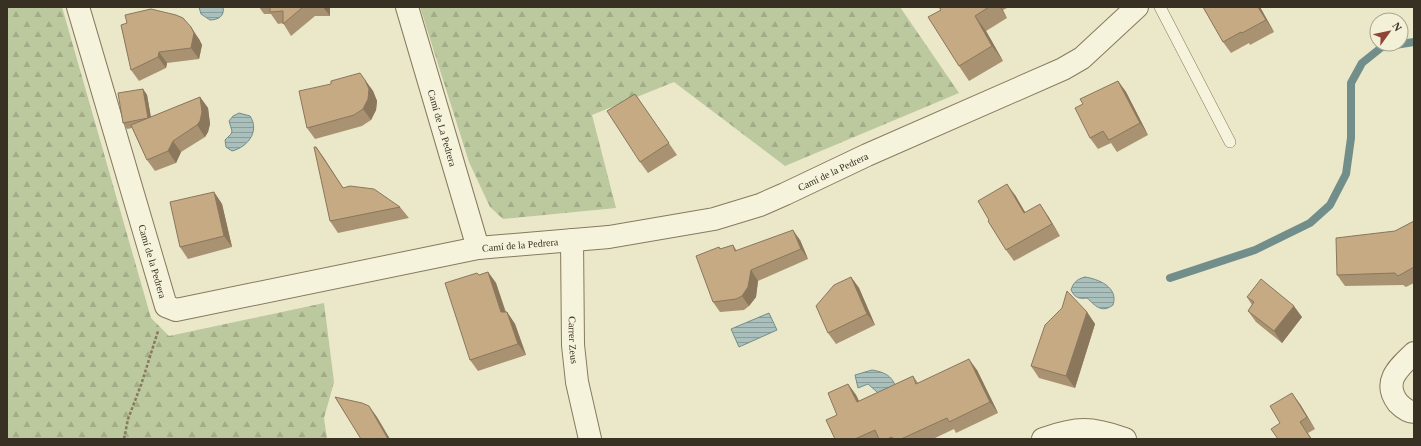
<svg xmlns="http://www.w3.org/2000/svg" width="1421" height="446" font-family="'Times New Roman',serif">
  <defs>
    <pattern id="forest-firs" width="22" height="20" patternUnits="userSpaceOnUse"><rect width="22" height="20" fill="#bcc89e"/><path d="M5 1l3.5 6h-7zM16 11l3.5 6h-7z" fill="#a2ac88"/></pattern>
    <pattern id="water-rules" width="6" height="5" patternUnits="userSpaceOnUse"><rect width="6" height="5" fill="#aac0bd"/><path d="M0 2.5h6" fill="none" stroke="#8b9c99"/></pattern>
  </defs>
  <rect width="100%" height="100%" fill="#ebe7c9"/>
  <g fill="url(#forest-firs)">
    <path d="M7 7H62L151 318 169 336 324 303 334 382 324 418 327 439H7Z"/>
    <path d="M420 7H900L959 93 785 166 674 82 592 115 616 208 503 219 490 207 469 162Z"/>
  </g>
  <g fill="url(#water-rules)" stroke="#718e8b">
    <path d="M199 7H223C225 16 218 20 210 20L201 14Z"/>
    <path d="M239 113 250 116C260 131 248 147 232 151L226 147 225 140 231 134 232 131 229 121 233 116Z"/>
    <path d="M1085 277C1098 279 1119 287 1113 305 1101 314 1095 305 1087 298 1079 299 1075 298 1071 290 1073 283 1077 279 1085 277Z"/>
    <path d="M769 313 777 330 739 347 731 329Z"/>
    <path d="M872 370C889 373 892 377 899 393L885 399 868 384 858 388 855 375Z"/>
  </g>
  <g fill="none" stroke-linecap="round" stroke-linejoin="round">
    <path stroke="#718e8b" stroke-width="8" d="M1170 278 1255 250 1310 223 1330 205 1346 174 1351 138V83L1362 63 1382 47 1414 42"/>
    <defs>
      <path id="service" d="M1160 7 1230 142"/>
      <g id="minor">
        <path id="s1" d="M78 7 166 306 176 310 478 248 609 237 714 219 760 205 785 194 867 155 1063 69 1082 58 1137 7"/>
        <path id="s2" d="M407 7 478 248"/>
        <path id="s3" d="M572 240 573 345 577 382 590 439"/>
        <path d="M1414 353C1398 368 1382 382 1398 403 1402 407 1408 412 1414 412"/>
        <path d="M1043 439C1077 427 1091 427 1125 439"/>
      </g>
    </defs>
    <use href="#service" stroke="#867a5f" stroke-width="12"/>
    <use href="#minor" stroke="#867a5f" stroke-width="24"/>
    <path stroke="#867a5f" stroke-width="2.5" stroke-dasharray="3 2" stroke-linecap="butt" d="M124 439 128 419 141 385 158 331"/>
    <use href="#service" stroke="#f6f3dc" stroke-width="11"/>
    <use href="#minor" stroke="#f6f3dc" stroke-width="22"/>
  </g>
  <g fill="#a99271">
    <path d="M259 7H330V16H315L291 36 283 23 278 24 271 14H264Z"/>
    <path d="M939 7H1009L1003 10 1007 18 986 31 1003 61 969 81 959 66 941 10Z"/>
    <path d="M1203 7H1260L1274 32 1250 45 1249 43 1231 53 1223 42Z"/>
    <path d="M121 25 199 39 202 45 199 59 167 63 166 68 139 81 131 70Z"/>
    <path d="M365 80 373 91 377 101 376 110 371 120 362 126 315 139 307 128Z"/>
    <path d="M1118 81 1126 92 1148 135 1117 152 1111 143 1098 149 1090 138 1083 104Z"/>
    <path d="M143 89 147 95 151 117 200 97 208 108 210 124 208 132 205 137 181 152 176 163 155 171 147 160 132 128 127 129 123 123Z"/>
    <path d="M635 94 677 155 648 173 640 162Z"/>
    <path d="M316 147 343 188 400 207 409 218 338 233 330 221Z"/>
    <path d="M214 192 222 204 232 247 188 259 180 247Z"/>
    <path d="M1015 195 1025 212 1048 216 1060 236 1014 261 1006 250Z"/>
    <path d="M1414 221V283L1406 287 1403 285 1345 286 1337 275 1395 231Z"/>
    <path d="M800 240 808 259 758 281 756 297 749 306 744 310 720 312 713 302 719 247 721 249 733 245 737 251Z"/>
    <path d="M488 272 496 283 506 312H507L515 324 526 355 478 371 470 360 479 275Z"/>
    <path d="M851 277 859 288 875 325 836 344 828 333Z"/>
    <path d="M1247 297 1302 317 1282 343 1256 322 1248 311 1252 305Z"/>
    <path d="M1062 308 1087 312 1095 324 1075 388 1039 378 1031 366Z"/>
    <path d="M977 370 998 413 956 433 954 429 933 439H835L837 415 848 384 856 395 859 401 913 376 918 383Z"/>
    <path d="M1300 404 1315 429 1308 433 1312 439H1278L1280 423Z"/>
  </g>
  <g fill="#8a775c">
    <path d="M323 7H330V16Z"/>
    <path d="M1000 7H1001L1007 18Z"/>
    <path d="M1258 7H1260L1274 32 1266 20Z"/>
    <path d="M975 16 986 31 1003 61 992 46Z"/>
    <path d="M191 27 199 39 202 45 199 59 191 48Z"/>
    <path d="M159 52 167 63 166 68 158 57Z"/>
    <path d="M365 80 373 91 377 101 376 110 371 120 363 109Z"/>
    <path d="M1118 81 1126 92 1148 135 1140 123Z"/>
    <path d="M143 89 147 95 152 124 148 118Z"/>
    <path d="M200 97 208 108 210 124 208 132 205 137 197 125Z"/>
    <path d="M173 141 181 152 176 163 168 151Z"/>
    <path d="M316 147 324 158 351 200 343 188Z"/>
    <path d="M1007 184 1015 195 1032 224 1024 213Z"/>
    <path d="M214 192 222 204 232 247 224 236Z"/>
    <path d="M1040 204 1048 216 1060 236 1052 224Z"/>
    <path d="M793 230 800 240 808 259 801 249Z"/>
    <path d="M751 270 758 281 756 297 749 306 742 296Z"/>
    <path d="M488 272 496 283 509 323 501 312Z"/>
    <path d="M851 277 859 288 875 325 867 314Z"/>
    <path d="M1294 306 1302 317 1282 343 1274 331Z"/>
    <path d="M507 312 515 324 526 355 518 344Z"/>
    <path d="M1087 312 1095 324 1075 388 1066 376Z"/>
    <path d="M969 359 977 370 998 413 990 402Z"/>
    <path d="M848 384 856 395 865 414 857 402Z"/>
    <path d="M1292 393 1300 404 1315 429 1307 417Z"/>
    <path d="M369 406 377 417 390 439H388Z"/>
  </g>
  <g fill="#c5aa83" stroke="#8a775c">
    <path d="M270 7H303L283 24V11L270 12Z"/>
    <path d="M939 7H989L975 16 992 46 959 66 928 17 941 10Z"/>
    <path d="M1203 7H1258L1266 20 1242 33 1241 32 1223 42Z"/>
    <path d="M151 9 176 15 183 18 191 27 194 33 191 48 159 52 158 57 131 70 121 25 127 23 125 15Z"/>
    <path d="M360 73 365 80 369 89 368 99 363 109 354 115 307 128 299 91 331 84V81Z"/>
    <path d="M1118 81 1140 123 1109 140 1103 131 1090 138 1075 108 1083 104 1080 99Z"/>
    <path d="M143 89 148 118 123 123 118 93Z"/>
    <path d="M635 94 669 143 640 162 607 111Z"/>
    <path d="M200 97 202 112 200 121 197 125 173 141 168 151 147 160 131 125Z"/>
    <path d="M314 147H316L343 188 350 186 374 189 400 207 330 221Z"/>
    <path d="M1007 184 1024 213 1040 204 1052 224 1006 250 988 221 989 220 978 201Z"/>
    <path d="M214 192 224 236 180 247 170 202Z"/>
    <path d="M1414 221V267L1398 276 1395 273 1337 275 1336 238 1395 231Z"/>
    <path d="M793 230 801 249 751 270 748 287 742 296 736 299 713 302 696 256 719 247 720 249 733 245 735 251Z"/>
    <path d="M488 272 501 312H507L518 344 470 360 445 283 477 273 479 275Z"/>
    <path d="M851 277 867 314 828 333 816 306 834 285Z"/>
    <path d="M1261 279 1294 306 1274 331 1248 311 1254 302 1247 297Z"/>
    <path d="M1067 291 1087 312 1066 376 1031 366 1045 325 1062 308Z"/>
    <path d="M969 359 990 402 949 422 947 418 901 439H893L892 437 887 439H879L875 430 855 439H835L826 420 837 415 828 393 848 384 857 402 913 376 916 384Z"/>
    <path d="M1292 393 1307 417 1300 422 1311 439H1278L1271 429 1280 423 1270 406Z"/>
    <path d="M335 397 362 403 369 406 388 439H361Z"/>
  </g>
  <g text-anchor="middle" stroke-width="4" stroke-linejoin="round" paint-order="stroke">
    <g font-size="10" fill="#383022" stroke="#f3f0d8">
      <text dy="4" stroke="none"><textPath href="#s2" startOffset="126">Camí de La Pedrera</textPath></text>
      <text dy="4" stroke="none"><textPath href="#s1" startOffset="997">Camí de la Pedrera</textPath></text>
      <text dy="4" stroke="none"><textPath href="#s1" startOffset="673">Camí de la Pedrera</textPath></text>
      <text dy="4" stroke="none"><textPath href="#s1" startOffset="265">Camí de la Pedrera</textPath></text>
      <text dy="4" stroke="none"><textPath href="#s3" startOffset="100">Carrer Zeus</textPath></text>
    </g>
  </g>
  <rect width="1421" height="446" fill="none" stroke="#383022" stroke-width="16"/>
  <g transform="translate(1389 32) rotate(57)"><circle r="19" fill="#f3f0d8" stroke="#a8a38f"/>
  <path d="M0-3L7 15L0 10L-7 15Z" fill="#8f4435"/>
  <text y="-6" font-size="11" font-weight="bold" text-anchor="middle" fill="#383022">N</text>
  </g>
</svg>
